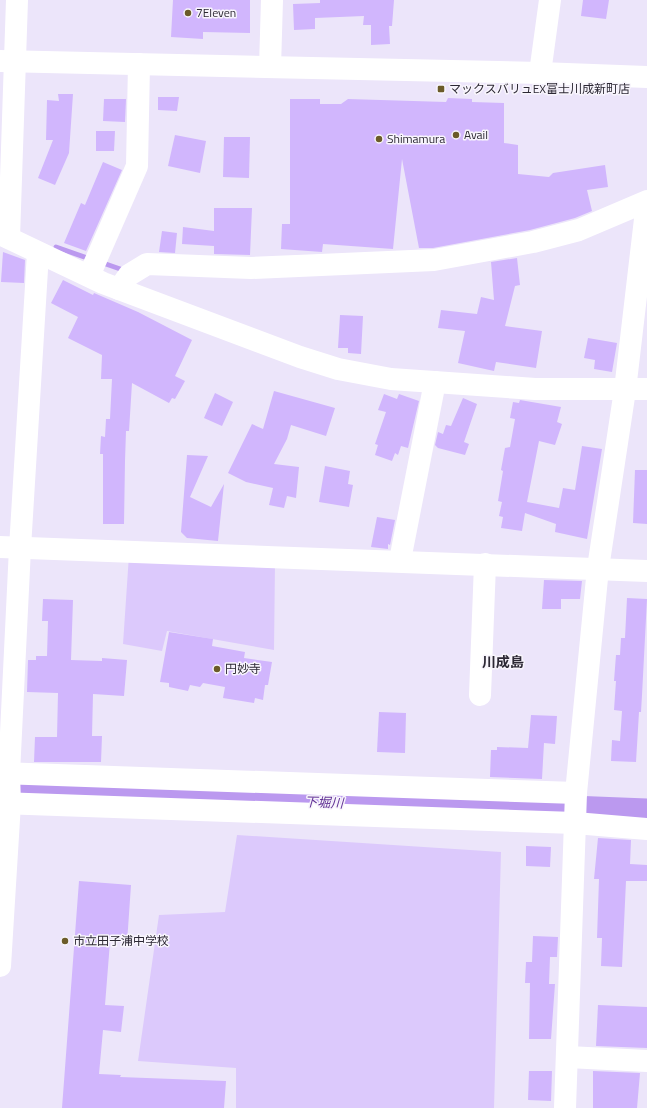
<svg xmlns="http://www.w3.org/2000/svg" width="647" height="1108" font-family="'Titillium Web','Noto Sans JP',sans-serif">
  <rect width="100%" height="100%" fill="#ece5fa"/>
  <g fill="#dcc9fc">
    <path d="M129 555 275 563 274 650 167 631 162 651 123 644Z"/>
    <path d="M237 835 501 852 494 1108H236V1068L138 1061 159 915 225 912Z"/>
  </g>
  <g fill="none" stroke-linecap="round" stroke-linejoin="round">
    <g stroke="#bb99ef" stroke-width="5">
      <path d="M56 247 90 259"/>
      <path d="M100 262 126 271"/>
    </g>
    <path stroke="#bb99ef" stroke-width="31" d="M0 789 647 814"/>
  </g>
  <g fill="#d1b6fd">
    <path d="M173 0H250V33L203 32V39L171 37Z"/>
    <path d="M320 0H394L392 26H389L390 44 371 45V25H363L364 16 315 18V29L294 30 293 4 320 3Z"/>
    <path d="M583 0H609L606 19 581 16Z"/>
    <path d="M58 94H73L69 153 55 185 38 178 53 140H46L47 100 59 101Z"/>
    <path d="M158 97H179L177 111 158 110Z"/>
    <path d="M448 98 472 99V102L504 103V143L518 145V174L549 177 553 173 605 165 608 187 587 190 592 211 575 218 530 230 433 248H419L402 159 393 249 323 244 322 252 281 249 282 224H290V99H320V104H341L348 99 446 102Z"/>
    <path d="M104 99H126L125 122 103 121Z"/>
    <path d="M96 131H115L114 151H96Z"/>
    <path d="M175 135 206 141 200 173 168 166Z"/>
    <path d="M224 137H250L249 178 223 177Z"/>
    <path d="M103 162 122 170 86 251 64 243 81 203 85 205Z"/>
    <path d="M214 208H252L250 255 214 254V246L182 244 183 227 214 231Z"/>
    <path d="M162 231 177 233 175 253 159 252Z"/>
    <path d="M3 252 25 260 24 283 1 282Z"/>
    <path d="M517 258 520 285 515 286 505 326 542 331 536 368 496 362 494 371 458 363 465 331 438 328 441 310 477 314 481 297 494 300 491 262Z"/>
    <path d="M63 280 93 295 94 293 138 312 192 340 175 376 185 381 175 399 172 398 169 403 132 383 129 431H126L125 461 124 524H103V454H100L101 436 105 437 106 419H110L112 379H101L102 355 68 338 78 317 51 303Z"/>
    <path d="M340 315 363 316 361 354 348 353V348H338Z"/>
    <path d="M588 338 617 343 612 372 594 369 595 360 584 358Z"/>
    <path d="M274 391 335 408 326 436 291 425 287 439 274 464 299 467 296 498 287 496 284 508 269 505 273 488 246 482 228 473 252 424 263 429Z"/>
    <path d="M215 393 233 402 222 426 204 418Z"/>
    <path d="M384 394 397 399 399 394 419 401 408 448 401 446 398 455 395 453 392 461 375 455 378 445 375 444 386 412 378 410Z"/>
    <path d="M463 398 477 404 464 442 469 444 465 455 438 448 435 445 438 432 443 434 446 425 451 426Z"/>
    <path d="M520 400 561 407 557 422 562 424 555 445 539 441 527 502 559 508 563 488 575 490 582 446 602 449 587 539 555 532 556 524 525 513 522 531 501 528 503 517 499 516 502 502 498 501 503 471 501 470 505 448 510 447 515 419 510 418 513 402 519 403Z"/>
    <path d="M187 455 208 456 190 497 211 507 224 484 218 541 187 538 181 532Z"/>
    <path d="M325 466 350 471 348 484 353 485 349 507 319 502Z"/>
    <path d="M635 470H647V524L633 523Z"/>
    <path d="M377 517 395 520 390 545 388 544V549L371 547Z"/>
    <path d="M544 580 582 581 580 599H561V609H542Z"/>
    <path d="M627 598 647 599 642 695 641 712H639L636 762 611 761 612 740 620 741 622 711 614 710 616 681H614L616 655H620L621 638H625Z"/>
    <path d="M43 599 73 600 71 660 102 661V658L127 660 124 696 93 694 92 736H102L101 762H34L35 737H57L58 693 27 692 28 660H36V656H47L48 621H42Z"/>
    <path d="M169 632 213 639 212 646 245 652 244 658 272 662 268 685H265L263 700 255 698 254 703 223 698 225 687 203 683 200 687 190 685 188 691 169 687V683L160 682Z"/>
    <path d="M379 712 406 713 405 753 377 752Z"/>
    <path d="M531 715 557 716 555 744 544 743 542 779 490 777 491 750H497V747L528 748Z"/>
    <path d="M598 838 631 840 630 864 647 865V881H626L622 967 601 966 602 938H597L599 879H594Z"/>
    <path d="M526 846 551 847 550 867 526 866Z"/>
    <path d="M79 881 131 885 127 943 110 942 105 1005 124 1006 121 1032 103 1030 99 1074 121 1075 120 1077 226 1081 224 1108H62Z"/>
    <path d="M533 936 558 937 557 957H550L549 984H555L551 1039H529L530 983H525L526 962H532Z"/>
    <path d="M598 1005 647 1007V1048L596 1046Z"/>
    <path d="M529 1071H552L551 1101 528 1100Z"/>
    <path d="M593 1071 640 1073 637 1108H593Z"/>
  </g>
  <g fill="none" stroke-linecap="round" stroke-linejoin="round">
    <g stroke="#fff" stroke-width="22">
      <path d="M0 61 540 73 647 77"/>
      <path d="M270 67 272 0"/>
      <path d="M540 73 550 0"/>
      <path d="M0 234 103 283 300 357 338 369 391 379 535 389H647"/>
      <path d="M9 238 17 0"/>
      <path d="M89 276 137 166 139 64"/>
      <path d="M119 289 129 275 147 264 251 268 434 260 533 242 579 230 647 201"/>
      <path d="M0 547 647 571"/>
      <path d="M400 560 435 382"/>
      <path d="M480 695 485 564"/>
      <path d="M0 773 576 793"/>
      <path d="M0 803 575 823 647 829"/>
      <path d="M0 966 10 803 9 774 20 548 38 253"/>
      <path d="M568 1057 647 1061"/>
      <path d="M565 1108 576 793 598 568 625 390 647 202"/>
    </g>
  </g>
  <g fill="#6b5b29" stroke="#f8f5fc" stroke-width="1.5">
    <circle cx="188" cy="13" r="4"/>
    <rect x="437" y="85" width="8" height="8" rx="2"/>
    <circle cx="456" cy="135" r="4"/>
    <circle cx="379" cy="139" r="4"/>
    <circle cx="217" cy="669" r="4"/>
    <circle cx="65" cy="941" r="4"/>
  </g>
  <g text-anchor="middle" stroke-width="3" stroke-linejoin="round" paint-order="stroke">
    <g font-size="12" fill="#2c2834" stroke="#f8f5fc" text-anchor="start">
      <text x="196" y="17">7Eleven</text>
      <text x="449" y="93">マックスバリュEX富士川成新町店</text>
      <text x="464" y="139">Avail</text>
      <text x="387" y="143">Shimamura</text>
      <text x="225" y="673">円妙寺</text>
      <text x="73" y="945">市立田子浦中学校</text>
    </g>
    <g font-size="13" font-style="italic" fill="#633497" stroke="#f8f5fc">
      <text transform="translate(324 802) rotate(2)" y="5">下堀川</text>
    </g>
    <g font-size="14" font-weight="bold" fill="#2c2834" stroke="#f8f5fc">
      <text x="503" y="667">川成島</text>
    </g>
  </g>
</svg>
